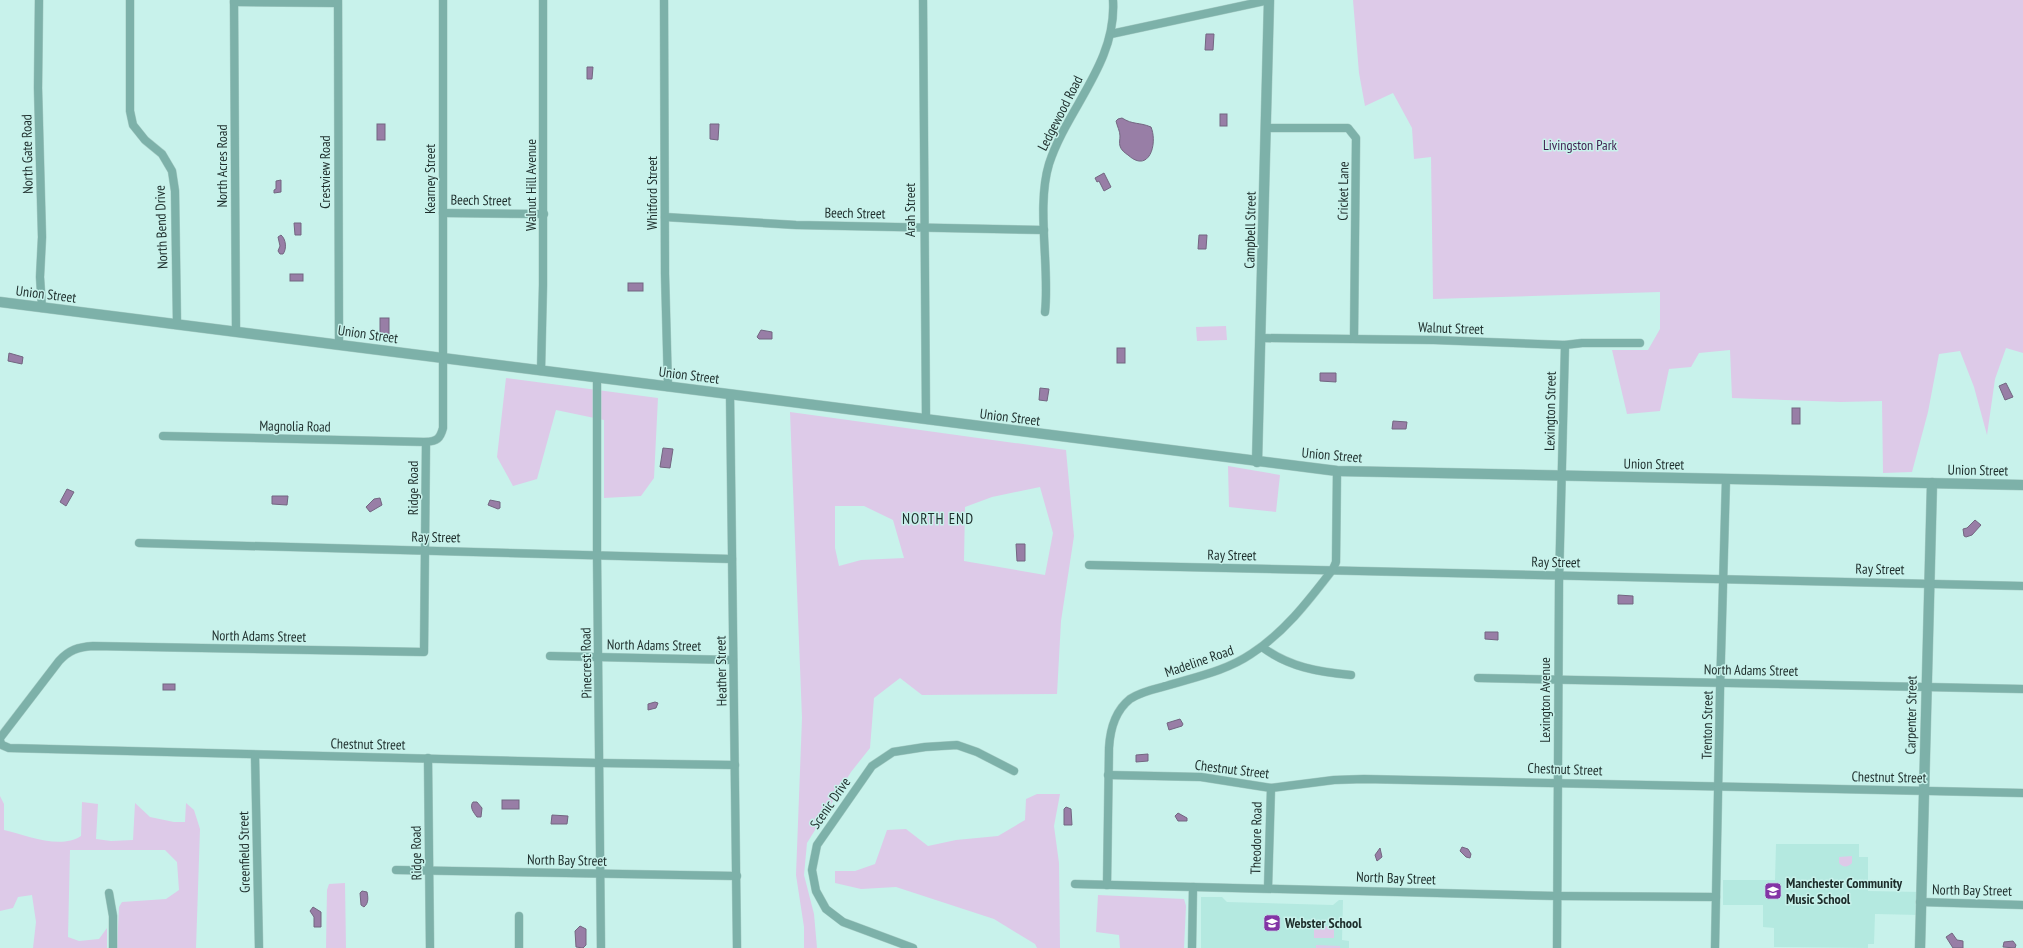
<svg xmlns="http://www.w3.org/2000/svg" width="2023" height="948" font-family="'PT Sans Narrow',sans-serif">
  <rect width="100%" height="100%" fill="#c8f2eb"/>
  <g fill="#b4e9e0">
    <path d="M1776 844H1859V857H1868V891L1921 892 1920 915 1875 914 1874 944H1868V948L1774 947V928L1763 927V905H1723V880H1775Z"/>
    <path d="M1201 897H1222L1227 902 1333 905 1339 900H1343L1342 940 1349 941V948H1201Z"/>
  </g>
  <g fill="#ddcae8" fill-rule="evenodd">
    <path d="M1353 0H2023V353L2006 348 1995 379 1987 435 1974 387 1960 351 1939 354 1928 412 1912 472 1883 473 1882 401 1841 402 1732 398 1730 350 1699 353 1691 367 1669 369 1660 411 1627 414 1612 350H1648L1660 329V292L1433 299 1431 157 1414 159 1412 128 1393 93 1365 106 1359 73Z"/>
    <path d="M1226 326 1227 340 1197 341 1196 327Z"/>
    <path d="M506 378 658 398 654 478 641 496 604 498V420L556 410 537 479 513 486 497 457Z"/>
    <path d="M790 412 1066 450 1074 536 1061 621 1057 694 922 695 900 678 874 698 870 748 851 772 807 843 804 875 814 914 817 948H804V927L796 875 802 718ZM1040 487 1053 533 1045 575 964 561 965 507 992 497ZM835 506H864L893 520 904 558 861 560 839 566 835 548Z"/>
    <path d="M1228 466 1280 475 1276 512 1229 507Z"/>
    <path d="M1037 794H1060L1054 826 1059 863 1060 948H1037L1035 944 994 919 896 887 861 889 835 883V871H855L875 864 887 830 906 829 928 846 956 840 998 836 1025 820 1026 799Z"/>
    <path d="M0 796 4 804V830C26 835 60 850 81 836L82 802 98 804 96 839 111 841 133 840 135 803 150 817 174 822H185L186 803 194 810 200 829 196 948H117L119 907 122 902 166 899 179 890 177 862 165 850H70L68 937 79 941 99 939 107 928V948H33L36 922 32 895 18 897 13 908 0 911Z"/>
    <path d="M1852 856V863C1848 867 1843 868 1839 863V857Z"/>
    <path d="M345 883 346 948H326L327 890 329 884Z"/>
    <path d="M1098 895 1184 899 1186 906 1184 948H1120L1119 935 1096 932Z"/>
    <path d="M1334 926V938H1314V927Z"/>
    <path d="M1316 945 1340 946V948H1316Z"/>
  </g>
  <g fill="#987ea6" stroke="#736681">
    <path d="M1206 34H1214L1213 50H1205Z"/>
    <path d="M587 67H593L592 79H587Z"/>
    <rect x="1220" y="114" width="7" height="12"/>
    <path d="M1122 118C1133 125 1139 122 1151 127 1158 144 1149 174 1128 155 1125 153 1121 150 1120 146 1119 143 1120 139 1120 136 1120 131 1117 126 1116 121L1118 119Z"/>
    <rect x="377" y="124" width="8" height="16"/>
    <path d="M710 124H719L718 140 710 139Z"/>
    <path d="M1104 173 1111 187 1104 191 1099 181 1097 182 1095 178Z"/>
    <path d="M281 180V192L274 193V190L276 189V181Z"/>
    <path d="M294 223H301V235H295Z"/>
    <path d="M281 235C286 239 287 249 283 254H280L278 251 280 246 278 237Z"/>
    <path d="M1199 235H1207L1206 249H1198Z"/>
    <rect x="290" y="274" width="13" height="7"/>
    <rect x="628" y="283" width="15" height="8"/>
    <rect x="380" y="318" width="9" height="17"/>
    <path d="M761 330 772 332V339H759L757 337Z"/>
    <rect x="1117" y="348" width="8" height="15"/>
    <path d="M9 353 23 357 22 364 8 361Z"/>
    <path d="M1320 373H1336V382L1320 381Z"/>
    <path d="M2006 383 2013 397 2005 400 1999 386Z"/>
    <path d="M1040 388 1049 389 1047 401 1039 400Z"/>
    <rect x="1792" y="408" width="8" height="16"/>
    <path d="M1393 421 1407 422 1406 429H1392Z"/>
    <path d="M663 448 673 449 670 468 660 467Z"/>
    <path d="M67 489 74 492 66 506 60 502Z"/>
    <path d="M272 496H288L287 505 272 504Z"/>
    <path d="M380 498 382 505 370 512 366 507 374 499Z"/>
    <path d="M490 500 500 502V508L498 509 488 505Z"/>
    <path d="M1975 520 1981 525 1972 535 1966 537 1964 536 1963 529 1967 528Z"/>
    <path d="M1016 544H1025V561H1017Z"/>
    <path d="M1618 595 1633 596V604H1618Z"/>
    <path d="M1485 632H1498V640L1485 639Z"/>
    <rect x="163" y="684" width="12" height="6"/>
    <path d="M655 702 658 703 656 708 648 710V704Z"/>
    <path d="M1180 719 1183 724 1182 726 1169 730 1167 723Z"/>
    <path d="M1148 754V761L1136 762V755Z"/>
    <rect x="502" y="800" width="17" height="9"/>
    <path d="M473 802H477L482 808 481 817H477C474 813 469 807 473 802Z"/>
    <path d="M1066 807 1071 809 1072 825H1064V809Z"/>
    <path d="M1178 813 1187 818V821H1178L1175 816Z"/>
    <path d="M552 815 568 816 567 824H551Z"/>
    <path d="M1462 847 1468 849 1471 854 1470 858 1466 857 1460 851Z"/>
    <path d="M1380 848 1382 857 1377 861 1375 855Z"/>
    <path d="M362 891 367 892C368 897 369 903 364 907L361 905 360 893Z"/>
    <path d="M313 907 321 912V927H314V917L310 911Z"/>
    <path d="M580 926 586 929V945L583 948 576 947 575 931Z"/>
    <path d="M1952 933 1957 940 1963 941V948H1953L1946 937Z"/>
    <path d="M2013 941 2016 945 2015 948 2003 947 2004 942Z"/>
  </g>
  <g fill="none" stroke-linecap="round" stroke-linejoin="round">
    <defs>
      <g id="minor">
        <path d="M39 0 38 88 42 237 40 277 42 308"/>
        <path d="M130 0V111L133 125 145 140 162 154 172 171 175 191 177 324"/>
        <path d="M234 0 236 331"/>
        <path d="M338 0 339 344"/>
        <path d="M664 0 665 274 668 387"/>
        <path d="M923 0 926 419"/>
        <path d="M234 2 337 3"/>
        <path d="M1111 34 1269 0"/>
        <path d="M1266 128H1348L1356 138 1354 338"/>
        <path d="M443 213 544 214"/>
        <path d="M665 217 796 225 1044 230"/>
        <path d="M1045 312C1050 267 1036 207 1049 164 1067 108 1117 63 1113 0"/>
        <path d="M1261 338 1434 340 1565 345 1582 343H1640"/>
        <path d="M541 371 543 285V0"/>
        <path d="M597 377V554L601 948"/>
        <path d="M730 394 737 948"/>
        <path d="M163 436 426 442"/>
        <path d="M139 543 732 559"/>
        <path d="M1089 565 2023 586"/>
        <path d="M1262 647C1289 667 1318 672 1351 675"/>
        <path d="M550 656 733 660"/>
        <path d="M1478 678 2023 689"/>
        <path d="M0 738 59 661C69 650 78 647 93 646L424 652 426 442C437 441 440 439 443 428V0"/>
        <path d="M0 741 2 745 9 748 600 763 735 765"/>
        <path d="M255 755 259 948"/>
        <path d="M428 758 430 948"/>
        <path d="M1108 775 1201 777 1271 788 1334 780 1364 779 2023 793"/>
        <path d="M396 870 737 876"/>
        <path d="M1075 884 1557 896 1716 897"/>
        <path d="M1107 885 1109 748C1110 730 1115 711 1130 699 1140 692 1154 689 1166 686 1195 677 1226 671 1251 654 1285 632 1309 600 1333 569L1336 562 1337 471"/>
        <path d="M1268 888 1271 788"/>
        <path d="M109 893 113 916V948"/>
        <path d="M1920 902 2023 905"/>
        <path d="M519 948V916"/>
        <path d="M913 948 843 922 826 909 816 891 812 870 817 845 872 766 893 752 925 747 957 745 977 752 1014 771"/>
        <path d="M1192 948 1193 887"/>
        <path d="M1557 948 1559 583 1565 345"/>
        <path d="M1715 948 1720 691 1726 479"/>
      </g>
      <g id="tertiary">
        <path d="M0 302 1337 471 2023 485"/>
        <path d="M1257 462 1269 0"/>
        <path d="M1920 948 1932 483"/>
      </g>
    </defs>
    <use href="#minor" stroke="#a9cfc8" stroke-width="9"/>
    <use href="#tertiary" stroke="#a9cfc8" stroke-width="11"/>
    <use href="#minor" stroke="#7db1a9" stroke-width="8"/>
    <use href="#tertiary" stroke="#7db1a9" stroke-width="10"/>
  </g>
  <defs>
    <symbol id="school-square" viewBox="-11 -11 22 22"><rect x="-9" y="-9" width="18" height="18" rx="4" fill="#8334a5" stroke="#c8f2eb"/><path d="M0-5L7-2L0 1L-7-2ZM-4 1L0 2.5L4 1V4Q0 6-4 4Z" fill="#fff"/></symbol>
  </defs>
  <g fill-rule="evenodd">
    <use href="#school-square" x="1763" y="881" width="20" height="20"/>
    <use href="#school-square" x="1262" y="913" width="20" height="20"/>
  </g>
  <g text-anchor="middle" stroke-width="3" stroke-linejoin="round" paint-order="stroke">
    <g font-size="14" fill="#1d2d2b" stroke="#c8f2eb">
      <text transform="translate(1060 113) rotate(-63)" y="5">Ledgewood Road</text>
      <text transform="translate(27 154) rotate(-91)" y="5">North Gate Road</text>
      <text transform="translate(222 166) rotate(-90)" y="5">North Acres Road</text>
      <text transform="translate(325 172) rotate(-90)" y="5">Crestview Road</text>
      <text transform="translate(430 179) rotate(-90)" y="5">Kearney Street</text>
      <text transform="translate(531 185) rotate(-90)" y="5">Walnut Hill Avenue</text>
      <text transform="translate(1343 191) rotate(-89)" y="5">Cricket Lane</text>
      <text transform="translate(652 193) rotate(-90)" y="5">Whitford Street</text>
      <text transform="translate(481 200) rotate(1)" y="5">Beech Street</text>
      <text transform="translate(910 210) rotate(-90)" y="5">Arah Street</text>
      <text transform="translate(855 213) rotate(1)" y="5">Beech Street</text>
      <text transform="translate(161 227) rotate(-92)" y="5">North Bend Drive</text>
      <text transform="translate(1250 230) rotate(-89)" y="5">Campbell Street</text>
      <text transform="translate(46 294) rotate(7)" y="5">Union Street</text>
      <text transform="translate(1451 328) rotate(2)" y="5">Walnut Street</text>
      <text transform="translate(368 334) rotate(8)" y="5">Union Street</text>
      <text transform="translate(689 375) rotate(7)" y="5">Union Street</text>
      <text transform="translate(1550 411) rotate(-89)" y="5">Lexington Street</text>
      <text transform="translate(1010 417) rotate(7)" y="5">Union Street</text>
      <text transform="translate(295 426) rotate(1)" y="5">Magnolia Road</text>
      <text transform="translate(1332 455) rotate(5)" y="5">Union Street</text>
      <text transform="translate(1654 464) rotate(1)" y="5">Union Street</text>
      <text transform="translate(1978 470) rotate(1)" y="5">Union Street</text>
      <text transform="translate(413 488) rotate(-90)" y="5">Ridge Road</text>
      <text transform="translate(436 537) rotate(1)" y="5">Ray Street</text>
      <text transform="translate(1232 555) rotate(1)" y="5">Ray Street</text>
      <text transform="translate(1556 562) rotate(1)" y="5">Ray Street</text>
      <text transform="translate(1880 569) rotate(1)" y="5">Ray Street</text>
      <text transform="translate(259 636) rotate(1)" y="5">North Adams Street</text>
      <text transform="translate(654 645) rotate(1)" y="5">North Adams Street</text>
      <text transform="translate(1199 661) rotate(-19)" y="5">Madeline Road</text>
      <text transform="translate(586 663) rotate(-91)" y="5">Pinecrest Road</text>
      <text transform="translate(1751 670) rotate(1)" y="5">North Adams Street</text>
      <text transform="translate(721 671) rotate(-91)" y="5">Heather Street</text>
      <text transform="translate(1545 700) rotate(-90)" y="5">Lexington Avenue</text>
      <text transform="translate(1911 715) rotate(-89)" y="5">Carpenter Street</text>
      <text transform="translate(1707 725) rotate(-89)" y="5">Trenton Street</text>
      <text transform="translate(368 744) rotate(1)" y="5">Chestnut Street</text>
      <text transform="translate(1232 769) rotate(7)" y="5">Chestnut Street</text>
      <text transform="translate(1565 769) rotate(2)" y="5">Chestnut Street</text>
      <text transform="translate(1889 777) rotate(1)" y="5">Chestnut Street</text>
      <text transform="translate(830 803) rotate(-55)" y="5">Scenic Drive</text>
      <text transform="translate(1256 838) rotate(-89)" y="5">Theodore Road</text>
      <text transform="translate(244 852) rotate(-91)" y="5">Greenfield Street</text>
      <text transform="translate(416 853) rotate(-91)" y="5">Ridge Road</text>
      <text transform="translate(567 860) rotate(1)" y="5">North Bay Street</text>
      <text transform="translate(1396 878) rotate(2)" y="5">North Bay Street</text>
      <text transform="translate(1972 890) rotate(1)" y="5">North Bay Street</text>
    </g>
    <g font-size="14" fill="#3f1c4f" stroke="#c8f2eb">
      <text x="1580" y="150">Livingston Park</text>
    </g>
    <g font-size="14" font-weight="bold" fill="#1d2d2b" stroke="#c8f2eb" text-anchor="start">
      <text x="1786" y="888">Manchester Community<tspan x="1786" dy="16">Music School</tspan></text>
      <text x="1285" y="928">Webster School</text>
    </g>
    <g font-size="15" letter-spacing="1" fill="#1d2d2b" stroke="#c8f2eb">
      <text x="938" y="524">NORTH END</text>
    </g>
  </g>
</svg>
